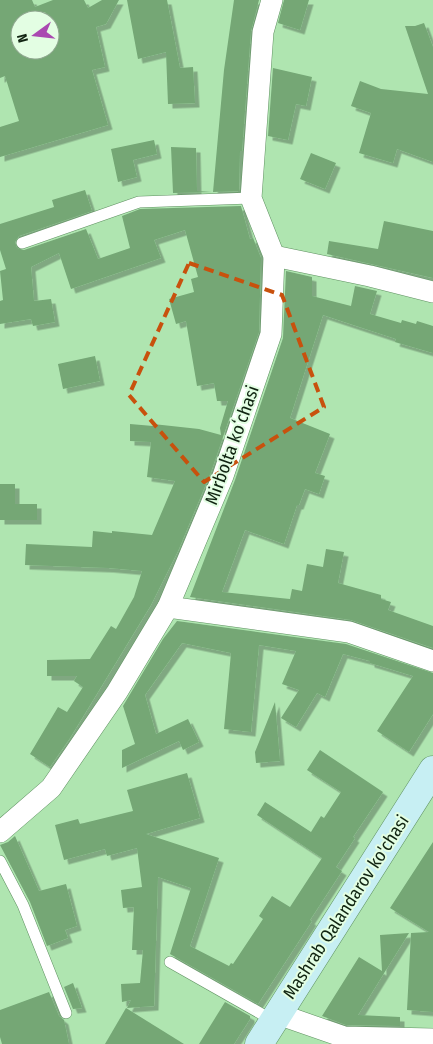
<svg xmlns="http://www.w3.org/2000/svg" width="433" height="1044" font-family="'Fira Sans Condensed',sans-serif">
  <defs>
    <filter id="shadow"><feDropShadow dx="4.5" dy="4.5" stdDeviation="0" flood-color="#0004"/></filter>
  </defs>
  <rect width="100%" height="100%" fill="#afe5b0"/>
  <g fill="#74a775" fill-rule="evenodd" filter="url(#shadow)">
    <path d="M0 0H32L35 7 53 0H84L88 8 102 0H119L106 24 96 27 105 67 92 70 108 125 0 157V127L19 121 5 76 0 78ZM20 20H50V50H20Z"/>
    <path d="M127 0H167L180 68 193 67 195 103 168 104 166 52 138 59Z"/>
    <path d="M234 0H259L251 31 242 151H240L239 191 213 192 224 70Z"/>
    <path d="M284 0H309L300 30 278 23Z"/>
    <path d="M424 23 433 47V162L397 149 393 163 359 153 371 113 351 106 360 81 381 89 428 94 405 26H415Z"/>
    <path d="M273 68 312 77 306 106 296 104 288 140 268 136Z"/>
    <path d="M154 140 157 154 133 160 137 177 118 182 111 149Z"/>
    <path d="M171 147 196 148 197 191 212 192 173 193Z"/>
    <path d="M311 153 336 163 325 189 300 179Z"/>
    <path d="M85 190 92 211 19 236 15 242 17 248 24 250 86 229 98 259 130 248 122 216 140 209 241 206 250 239 253 238 261 258 259 332 211 472 178 551 151 605 70 738 50 767 30 754 58 707 67 712 83 687 74 681 77 676H47V660L90 659 111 626 116 629 134 597 142 571 109 568 25 565 26 544 92 547 93 531 112 533V531L152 535 175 481 147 477 151 442 130 441V424L153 426V424L199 429 221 435 220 428 228 401H217L214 383 197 386 186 321 176 324 169 299 194 292 191 279 198 277 185 230 154 240 161 258 71 289 59 253 31 267 34 301 51 299 55 322 33 326 31 319 0 324V301L3 300 0 271 6 269 0 250V224L54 207 52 200Z"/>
    <path d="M384 221 433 231V278L327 254 329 241 378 249Z"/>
    <path d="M286 271 312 277V296L351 306 355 286 377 291 370 314 401 323 402 320 416 324 417 321 433 326V353L395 342 396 339 323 315 290 418 330 434 315 473 325 476 319 494 305 489 299 505H297L284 544 245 530 222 592 290 599 292 589 302 591 307 564 323 567 326 549 344 552 338 583 381 595V599L391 602 388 610 433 626V648L351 620 190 597 235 480 283 338Z"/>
    <path d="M95 356 100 381 63 389 58 364Z"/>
    <path d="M0 484H15V504H37V520H0Z"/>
    <path d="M177 621 346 644 433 673V714L409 752 377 731 413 676 370 663V661L343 654 325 697 317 693 296 727 281 718 299 690 282 684 296 651 259 645 251 732 224 729 231 653 182 643 145 695 156 734 188 719 199 742 183 750 179 741 122 768V750L135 744 123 706 163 639Z"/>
    <path d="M275 702 280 761 256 763 255 752Z"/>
    <path d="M320 750 383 792 353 837 355 838 336 867 342 871 310 920 312 921 258 1004 170 954 191 888 158 877 154 1006 127 1008 131 1000 122 1002 121 984 140 983 143 950H132L134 907 123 908 121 890 142 887 137 848 107 856 105 849 64 860 55 825 78 819 80 824 133 811 127 790 187 773 200 818 146 834 219 858 190 946 229 966 231 963 233 964 263 919 259 916 272 896 290 907 322 858 257 815 265 802 311 832 321 816 324 818 341 792 307 770Z"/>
    <path d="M15 836 39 891 66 884 77 926 65 930 68 938 47 946 30 902 0 845 8 842Z"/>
    <path d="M433 842V1012L407 1010 411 933 429 932 390 908Z"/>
    <path d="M409 933 358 1015 400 1017V1026L346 1025 322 1016 359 957 382 971 380 935Z"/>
    <path d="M73 983 82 1008 73 1009 64 987Z"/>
    <path d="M49 992 59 1016 64 1020 69 1044H2L0 1037V1010Z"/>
    <path d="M225 1002 250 1016V1019L234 1044H199Z"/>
    <path d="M126 1008 184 1044H105Z"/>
  </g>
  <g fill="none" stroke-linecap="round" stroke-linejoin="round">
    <defs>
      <g id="service">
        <path d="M22 243 139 202 251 198"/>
        <path d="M0 861 23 905 66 1013"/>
        <path d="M170 962 274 1021"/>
      </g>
      <g id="minor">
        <path d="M274 256 370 276 433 292"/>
        <path d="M168 607 349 632 433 661"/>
        <path d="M0 832 51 788 117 692 168 607 223 476 271 334 274 256 251 198 263 32 272 0"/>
        <path d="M278 1014 344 1037 433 1039"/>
      </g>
      <path id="secondary" d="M259 1044 433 770"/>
    </defs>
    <use href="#service" stroke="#5f9161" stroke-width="12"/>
    <use href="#minor" stroke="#5f9161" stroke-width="22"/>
    <use href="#secondary" stroke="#5f9161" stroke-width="29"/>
    <use href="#service" stroke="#fff" stroke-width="11"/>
    <use href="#minor" stroke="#fff" stroke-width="21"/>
    <use href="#secondary" stroke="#c7eff3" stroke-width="28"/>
  </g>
  <path fill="none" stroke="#c8510d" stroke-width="4" stroke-dasharray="10 6" stroke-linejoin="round" d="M189 263 282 295 324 407 204 482 129 395Z"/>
  <g text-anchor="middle" stroke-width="4" stroke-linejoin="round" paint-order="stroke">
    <g font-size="18" fill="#102411" stroke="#e3fee3">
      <text transform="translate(232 445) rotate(-70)" y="6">Mirbolta koʻchasi</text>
      <text transform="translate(346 907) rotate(-57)" y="6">Mashrab Qalandarov ko'chasi</text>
    </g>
  </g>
  <g transform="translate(35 35) rotate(255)"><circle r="24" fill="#e3fee3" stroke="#8fa78f"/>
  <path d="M0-4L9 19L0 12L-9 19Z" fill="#aa49b1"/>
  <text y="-8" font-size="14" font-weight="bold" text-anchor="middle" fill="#102411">N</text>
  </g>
</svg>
